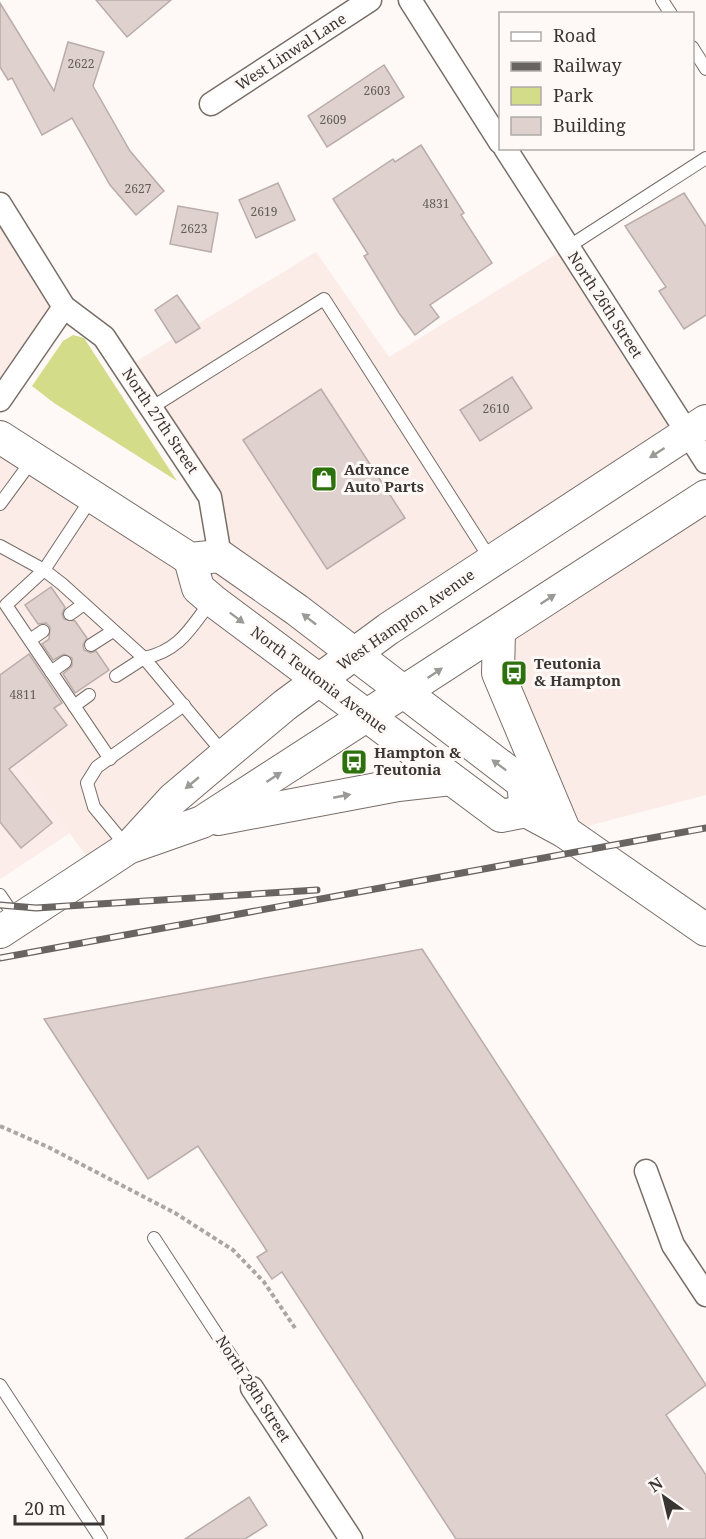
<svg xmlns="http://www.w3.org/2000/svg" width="706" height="1539" font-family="'Noto Serif',serif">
  <rect width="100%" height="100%" fill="#fef9f6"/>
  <g fill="#fcece8">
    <path d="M0 204 64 307 0 400Z"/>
    <path d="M568 247 687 433 388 629 96 869 0 739V437L205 565 215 511 125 368 316 252 389 357Z"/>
    <path d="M706 496V795L565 832 499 631Z"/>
  </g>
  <path fill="#fcecea" d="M0 739 70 833 0 879Z"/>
  <path fill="#d3dc88" d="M73 335 84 338 177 481 54 403 32 386 63 341Z"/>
  <g fill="#dfd1ce" stroke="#b9aca9" stroke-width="1.5">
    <path d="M96 0H171L127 37Z"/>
    <path d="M0 3 54 91 68 42 104 52 93 86 130 151 164 191 136 215 110 185 72 118 42 135 12 78 8 80 0 67Z"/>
    <path d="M384 65 404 97 327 147 308 116Z"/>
    <path d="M421 145 464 213 461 215 492 263 430 305 439 317 415 335 399 313 364 256 368 254 333 199 393 159 395 162Z"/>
    <path d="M278 183 295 220 256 238 239 200Z"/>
    <path d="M684 193 706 227V315L684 329 659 291 666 287 625 226Z"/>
    <path d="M178 206 218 213 211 252 170 244Z"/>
    <path d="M177 295 200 328 176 343 155 310Z"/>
    <path d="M512 377 532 408 480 441 460 410Z"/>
    <path d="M321 389 405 518 327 569 243 440Z"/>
    <path d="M51 587 65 607 62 614 64 619 75 621 87 638 83 645 84 650 91 653 96 651 109 670 75 693 63 674 72 666V658L64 654 53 660 42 644 49 639 50 627 46 623 38 624 25 605Z"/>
    <path d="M29 654 62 703 54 708 67 725 9 769 52 823 21 848 0 822V675Z"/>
    <path d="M422 949 706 1385 666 1415 706 1475V1539H456L282 1272 272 1279 257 1257 267 1251 198 1146 148 1179 44 1019Z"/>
    <path d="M249 1497 267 1525 245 1539H185Z"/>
  </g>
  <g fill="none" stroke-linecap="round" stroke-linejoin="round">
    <defs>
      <g id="lane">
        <path d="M662 0 671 14"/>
        <path d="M692 47 706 69"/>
        <path d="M568 247 706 158"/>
        <path d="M151 408 324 299 491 560"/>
        <path d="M93 496 44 570 6 605 110 759"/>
        <path d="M0 504 33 459"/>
        <path d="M0 546 44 570 62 584 144 658C180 651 191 627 212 600"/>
        <path d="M70 614 84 604"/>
        <path d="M30 640 43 631"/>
        <path d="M91 645 113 631"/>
        <path d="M51 672 65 662"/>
        <path d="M116 676 144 658 224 754"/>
        <path d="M74 706 89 695"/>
        <path d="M127 847 94 807 87 783 97 767 184 705"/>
        <path d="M0 895 17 920"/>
        <path d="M154 1238 252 1388"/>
        <path d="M0 1385 101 1539"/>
      </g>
      <g id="street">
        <path d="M410 0 500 142"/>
        <path d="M211 104 370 0"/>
        <path d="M505 148 706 462"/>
        <path d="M0 204 64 307 104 337 210 497 220 556"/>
        <path d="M0 400 64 307"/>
        <path d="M646 1171 673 1245 706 1295"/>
        <path d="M252 1388 351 1539"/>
      </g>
      <g id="secondary">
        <path d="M0 437 190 559 220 556 297 610 523 783 526 811"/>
        <path d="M190 559 198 588 212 600 501 816 526 811 565 832 706 930"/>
        <path d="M499 631 498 673 565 832"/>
        <path d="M218 819 398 785 451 779"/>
        <path d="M131 845 173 799 225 755 285 705 388 629 706 421"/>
        <path d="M0 932 128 848 202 822 706 496"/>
      </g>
    </defs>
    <use href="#lane" stroke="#786e68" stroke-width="14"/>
    <use href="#street" stroke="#786e68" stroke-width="25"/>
    <use href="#secondary" stroke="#786e68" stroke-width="34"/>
    <path stroke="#aaa6a3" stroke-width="4" stroke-dasharray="4.5 3" stroke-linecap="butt" d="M0 1126 48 1147 175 1213 233 1250 264 1282 295 1328"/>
    <use href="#lane" stroke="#fff" stroke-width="12"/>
    <use href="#street" stroke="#fff" stroke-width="22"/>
    <use href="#secondary" stroke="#fff" stroke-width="32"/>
    <defs>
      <g id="rail">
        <path d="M0 905 36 908 317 890"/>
        <path d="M0 958 706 828"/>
      </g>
    </defs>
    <use href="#rail" stroke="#686461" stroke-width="7"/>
    <use href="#rail" stroke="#fef9f6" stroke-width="4.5" stroke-dasharray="14" stroke-linecap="butt"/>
  </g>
  <defs><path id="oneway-solid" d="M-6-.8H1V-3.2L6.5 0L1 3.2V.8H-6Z" transform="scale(1.5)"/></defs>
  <g fill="#9c9a98">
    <use href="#oneway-solid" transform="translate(657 453) rotate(147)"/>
    <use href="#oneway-solid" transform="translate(548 599) rotate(-33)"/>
    <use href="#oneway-solid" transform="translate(237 618) rotate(37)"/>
    <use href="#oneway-solid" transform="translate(309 619) rotate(-142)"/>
    <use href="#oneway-solid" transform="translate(435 673) rotate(-34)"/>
    <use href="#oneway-solid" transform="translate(499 765) rotate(-143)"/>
    <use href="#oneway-solid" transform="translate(274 777) rotate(-33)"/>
    <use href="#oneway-solid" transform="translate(192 783) rotate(140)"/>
    <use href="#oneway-solid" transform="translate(342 796) rotate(-11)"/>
  </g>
  <defs>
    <symbol id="shop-square" viewBox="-11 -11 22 22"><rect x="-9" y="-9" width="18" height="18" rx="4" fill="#2d710d" stroke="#fef9f6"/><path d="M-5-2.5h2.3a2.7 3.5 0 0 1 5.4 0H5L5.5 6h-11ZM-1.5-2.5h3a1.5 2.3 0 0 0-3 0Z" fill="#fff"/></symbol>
    <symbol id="bus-square" viewBox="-11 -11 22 22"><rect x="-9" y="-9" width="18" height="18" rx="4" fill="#2d710d" stroke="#fef9f6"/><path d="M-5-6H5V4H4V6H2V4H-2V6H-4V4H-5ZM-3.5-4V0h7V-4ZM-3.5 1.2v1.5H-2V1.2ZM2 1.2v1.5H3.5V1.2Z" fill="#fff"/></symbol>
  </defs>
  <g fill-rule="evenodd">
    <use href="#shop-square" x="309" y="464" width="30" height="30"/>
    <use href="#bus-square" x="499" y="658" width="30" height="30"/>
    <use href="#bus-square" x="339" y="747" width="30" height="30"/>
  </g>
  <g text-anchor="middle" stroke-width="6" stroke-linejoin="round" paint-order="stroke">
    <g font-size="12" fill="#625c59">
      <text x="81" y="68">2622</text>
      <text x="377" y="95">2603</text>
      <text x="333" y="124">2609</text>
      <text x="138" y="193">2627</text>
      <text x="436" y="208">4831</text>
      <text x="264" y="216">2619</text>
      <text x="194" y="233">2623</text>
      <text x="496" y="413">2610</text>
      <text x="23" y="699">4811</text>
    </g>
    <g font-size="15" fill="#393532" stroke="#fef9f6">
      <text transform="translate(291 52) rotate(-33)" y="5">West Linwal Lane</text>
      <text transform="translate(605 305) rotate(57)" y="5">North 26th Street</text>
      <text transform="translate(160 421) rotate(56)" y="5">North 27th Street</text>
      <text transform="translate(406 620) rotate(-35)" y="5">West Hampton Avenue</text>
      <text transform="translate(319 680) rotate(37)" y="5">North Teutonia Avenue</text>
      <text transform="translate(253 1389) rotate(57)" y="5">North 28th Street</text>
    </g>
    <g font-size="15" font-weight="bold" fill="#393532" stroke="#fef9f6" text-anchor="start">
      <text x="344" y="475">Advance<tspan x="344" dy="17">Auto Parts</tspan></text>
      <text x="534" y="669">Teutonia<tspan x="534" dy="17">&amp; Hampton</tspan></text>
      <text x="374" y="758">Hampton &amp;<tspan x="374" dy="17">Teutonia</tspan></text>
    </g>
  </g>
  <rect x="499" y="12" width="195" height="138" fill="#fef9f6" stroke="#afaba8" stroke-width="1.5"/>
  <rect x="511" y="32" width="30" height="9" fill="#ffffff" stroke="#afaba8" stroke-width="1.5"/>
  <text x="553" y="42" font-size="18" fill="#393532">Road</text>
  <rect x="511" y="62" width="30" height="9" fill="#686461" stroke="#afaba8" stroke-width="1.5"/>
  <text x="553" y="72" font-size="18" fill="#393532">Railway</text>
  <rect x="511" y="87" width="30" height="18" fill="#d3dc88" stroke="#afaba8" stroke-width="1.5"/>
  <text x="553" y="102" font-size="18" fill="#393532">Park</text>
  <rect x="511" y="117" width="30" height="18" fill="#dfd1ce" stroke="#afaba8" stroke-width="1.5"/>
  <text x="553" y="132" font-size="18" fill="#393532">Building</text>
  <g transform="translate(664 1497) rotate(326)" stroke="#fef9f6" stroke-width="4.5" paint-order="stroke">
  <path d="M0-4.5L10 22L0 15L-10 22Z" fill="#393532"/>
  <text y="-9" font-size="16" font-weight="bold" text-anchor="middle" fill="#393532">N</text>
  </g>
  <path d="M15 1515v9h88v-9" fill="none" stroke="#393532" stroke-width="3"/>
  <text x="24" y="1515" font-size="18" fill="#393532" stroke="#fef9f6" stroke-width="4.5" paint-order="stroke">20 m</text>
</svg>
